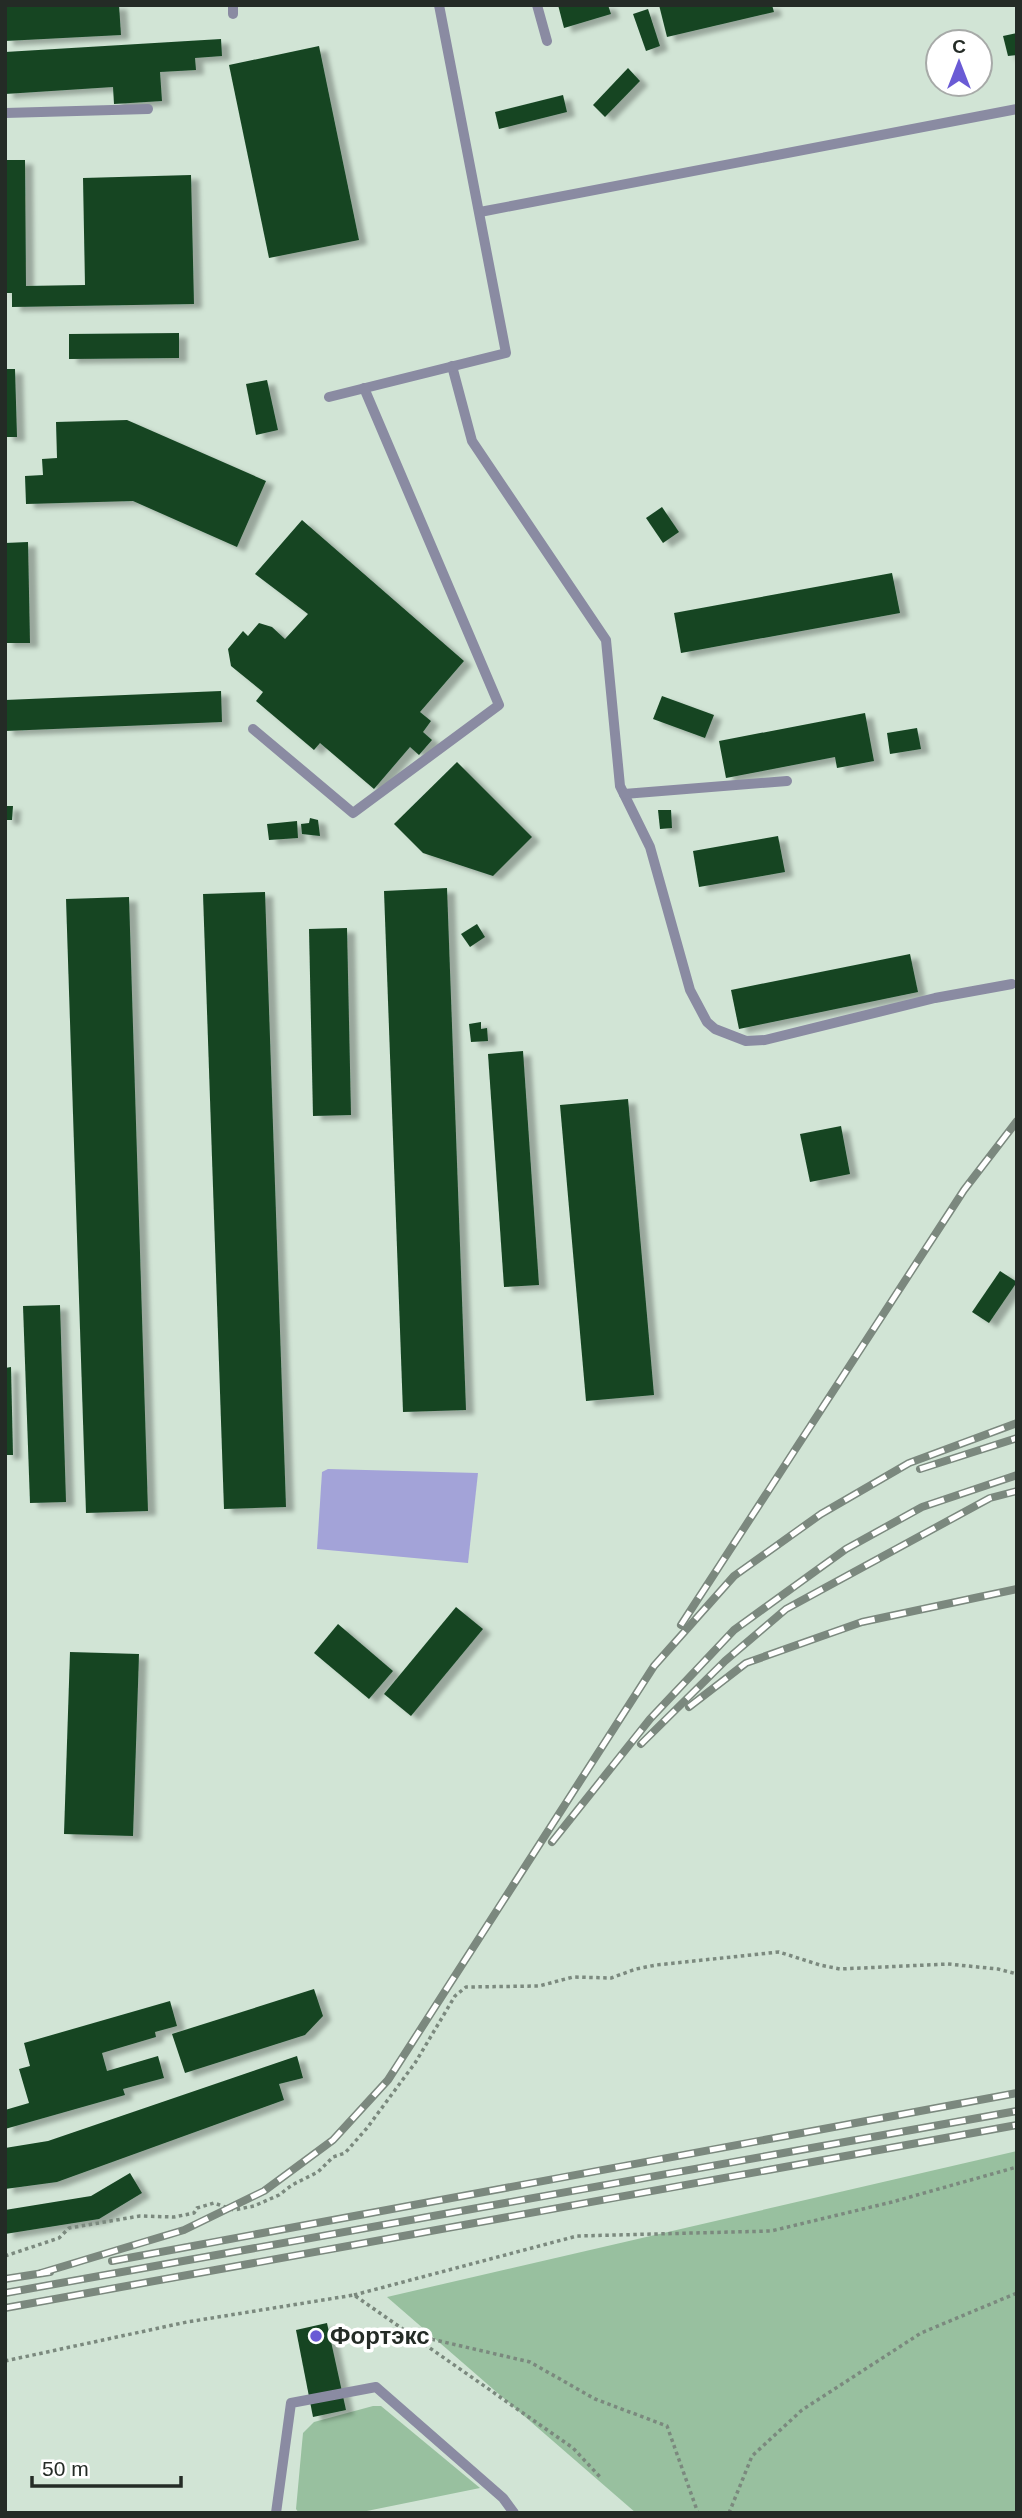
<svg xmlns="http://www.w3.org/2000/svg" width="1022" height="2518" font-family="Arial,sans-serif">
  <defs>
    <filter id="shadow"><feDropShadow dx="8" dy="4.5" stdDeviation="2" flood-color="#0004"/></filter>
  </defs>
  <rect width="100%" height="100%" fill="#d1e4d5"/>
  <g fill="#98c09f">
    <path d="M1017 2151V2513H636L387 2297Z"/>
    <path d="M373 2406H381L480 2488 357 2513H299L296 2509 303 2433 314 2422Z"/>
  </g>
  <path fill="#a3a3d8" d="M328 1469 478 1473 468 1563 317 1549 322 1472Z"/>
  <g fill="#154523" filter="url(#shadow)">
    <path d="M5 5H119L121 35 5 41Z"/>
    <path d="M558 5H608L611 14 564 28Z"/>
    <path d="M659 5H772L774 12 667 37Z"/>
    <path d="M648 9 660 46 646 51 633 14Z"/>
    <path d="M1017 33V55L1008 56 1003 36Z"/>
    <path d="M221 39 222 56 195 58 196 70 160 72 162 101 114 104 113 87 5 94V52Z"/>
    <path d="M319 46 359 240 269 258 229 65Z"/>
    <path d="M628 68 640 81 605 117 593 105Z"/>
    <path d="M563 95 567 112 499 129 495 112Z"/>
    <path d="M5 160H25L26 286 85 285 83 178 191 175 194 304 12 307V293H5Z"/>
    <path d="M179 333V358L69 359V334Z"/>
    <path d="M5 369H15L17 437H5Z"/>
    <path d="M267 380 278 430 256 435 246 384Z"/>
    <path d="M127 420 266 481 237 547 133 501 26 504 25 476 43 475 42 459 57 458 56 422Z"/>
    <path d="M662 507 679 532 663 543 646 518Z"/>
    <path d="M302 520 464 661 420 712 431 721 423 732 432 740 419 755 410 747 374 789 320 743 314 750 256 701 263 692 231 666 228 649 243 631 248 636 259 623 272 627 285 639 308 614 255 574Z"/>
    <path d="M28 542 30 643H5V543Z"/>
    <path d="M892 573 900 613 681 653 674 613Z"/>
    <path d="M221 691 222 722 5 731V700Z"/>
    <path d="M662 696 714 715 705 738 653 719Z"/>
    <path d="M865 713 874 761 837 768 835 757 726 778 719 741Z"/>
    <path d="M917 728 921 749 890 754 887 733Z"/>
    <path d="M457 762 532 837 493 876 423 853 394 824Z"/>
    <path d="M5 806H13L12 820H5Z"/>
    <path d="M658 810H671L672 828 660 829Z"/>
    <path d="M310 818 318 820 320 836 302 834 301 824 309 823Z"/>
    <path d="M297 821 298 838 269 840 267 824Z"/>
    <path d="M778 836 785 872 699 887 693 851Z"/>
    <path d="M447 888 466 1410 403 1412 384 891Z"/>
    <path d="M265 892 286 1507 224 1509 203 894Z"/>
    <path d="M129 897 148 1511 86 1513 66 899Z"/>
    <path d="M477 924 485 937 470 947 461 934Z"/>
    <path d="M347 928 351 1115 313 1116 309 929Z"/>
    <path d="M910 954 918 992 739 1029 731 990Z"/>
    <path d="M481 1022V1029L487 1028 488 1041 471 1042 469 1024Z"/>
    <path d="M523 1051 539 1285 504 1287 488 1054Z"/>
    <path d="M628 1099 654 1395 586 1401 560 1105Z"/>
    <path d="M841 1126 850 1174 810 1182 800 1134Z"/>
    <path d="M1000 1271 1017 1282 989 1323 972 1312Z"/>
    <path d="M60 1305 66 1502 30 1503 23 1306Z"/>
    <path d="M11 1367 13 1455H5V1368Z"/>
    <path d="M456 1607 483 1629 411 1716 384 1694Z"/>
    <path d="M338 1624 393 1671 369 1699 314 1653Z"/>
    <path d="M70 1652 139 1654 133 1836 64 1834Z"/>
    <path d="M314 1989 323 2016 305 2035 185 2073 172 2034Z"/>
    <path d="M170 2001 177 2026 155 2032 156 2037 102 2053 107 2071 158 2056 164 2078 123 2089 125 2095 5 2129V2110L29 2103 19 2069 30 2066 24 2043Z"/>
    <path d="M297 2056 303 2078 279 2084 284 2100 57 2182 5 2189V2148L48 2141Z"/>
    <path d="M130 2173 142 2193 99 2219 5 2234V2210L91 2196Z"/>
    <path d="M327 2323 346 2410 313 2417 296 2330Z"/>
  </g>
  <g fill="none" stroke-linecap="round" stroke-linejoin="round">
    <g stroke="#7b897e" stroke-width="3.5" stroke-dasharray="3.5 3.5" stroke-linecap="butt">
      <path d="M5 2256 59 2238 69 2228 140 2216 174 2217 194 2213 197 2208 214 2203 234 2210 254 2206 279 2195 292 2185 318 2172 333 2157 345 2153 367 2128 415 2063 455 1996 466 1987 539 1986 573 1977 611 1978 636 1969 656 1965 779 1952 820 1965 840 1969 948 1964 998 1969 1017 1974"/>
      <path d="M354 2295 577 2236 771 2231 892 2202 1017 2167"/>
      <path d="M418 2336 530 2362 595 2399 667 2426 698 2513"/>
      <path d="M5 2361 187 2322 354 2295 573 2448 601 2478"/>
      <path d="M729 2513 752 2456 802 2410 921 2333 1017 2293"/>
    </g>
    <g stroke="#8a8ba2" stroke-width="10">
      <path d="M233 5V14"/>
      <path d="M537 5 547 41"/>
      <path d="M5 113 148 109"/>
      <path d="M480 212 1017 109"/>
      <path d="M452 366 472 441 606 640 620 786 650 847 690 990 707 1022 715 1029 746 1041 765 1040 935 998 1012 984"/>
      <path d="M329 397 506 353 439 5"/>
      <path d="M253 729 353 813 499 705 364 388"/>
      <path d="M624 794 787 781"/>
      <path d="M276 2513 291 2403 376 2387 503 2498 514 2513"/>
    </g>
    <defs>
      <g id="rail">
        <path d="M920 1469 1017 1438"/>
        <path d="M681 1625 964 1190 1017 1121"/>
        <path d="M689 1707 746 1663 862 1622 1017 1589"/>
        <path d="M641 1744 725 1661 786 1609 990 1498 1017 1491"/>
        <path d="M552 1842 650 1719 734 1630 846 1549 922 1507 1017 1475"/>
        <path d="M112 2261 1017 2093"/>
        <path d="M41 2273 184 2230 264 2191 333 2140 388 2080 654 1666 734 1576 821 1514 909 1463 1017 1423"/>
        <path d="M5 2279 50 2272"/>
        <path d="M5 2293 1017 2111"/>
        <path d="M5 2308 1017 2125"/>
      </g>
    </defs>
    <use href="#rail" stroke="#7b887e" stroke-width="8"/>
    <use href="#rail" stroke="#fff" stroke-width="5" stroke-dasharray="16" stroke-linecap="butt"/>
  </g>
  <circle fill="#6a5bd5" stroke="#fff" stroke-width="2.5" cx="316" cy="2336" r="7"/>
  <g text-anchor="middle" stroke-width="7" stroke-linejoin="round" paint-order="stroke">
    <g font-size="24" font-weight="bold" fill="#242b26" stroke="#fff" text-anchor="start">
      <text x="330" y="2344">Фортэкс</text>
    </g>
  </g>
  <rect width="1022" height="2518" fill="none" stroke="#242b26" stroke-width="14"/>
  <g transform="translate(959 63)"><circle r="33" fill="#ffffff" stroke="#a7aaa8" stroke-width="2"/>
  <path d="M0-5L12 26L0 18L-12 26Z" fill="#6a5bd5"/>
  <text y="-10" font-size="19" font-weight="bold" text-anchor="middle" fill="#242b26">С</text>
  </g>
  <path d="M32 2476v10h149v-10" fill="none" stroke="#242b26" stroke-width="3.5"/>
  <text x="42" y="2476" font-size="21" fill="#242b26" stroke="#ffffff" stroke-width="5" paint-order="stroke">50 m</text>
</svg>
